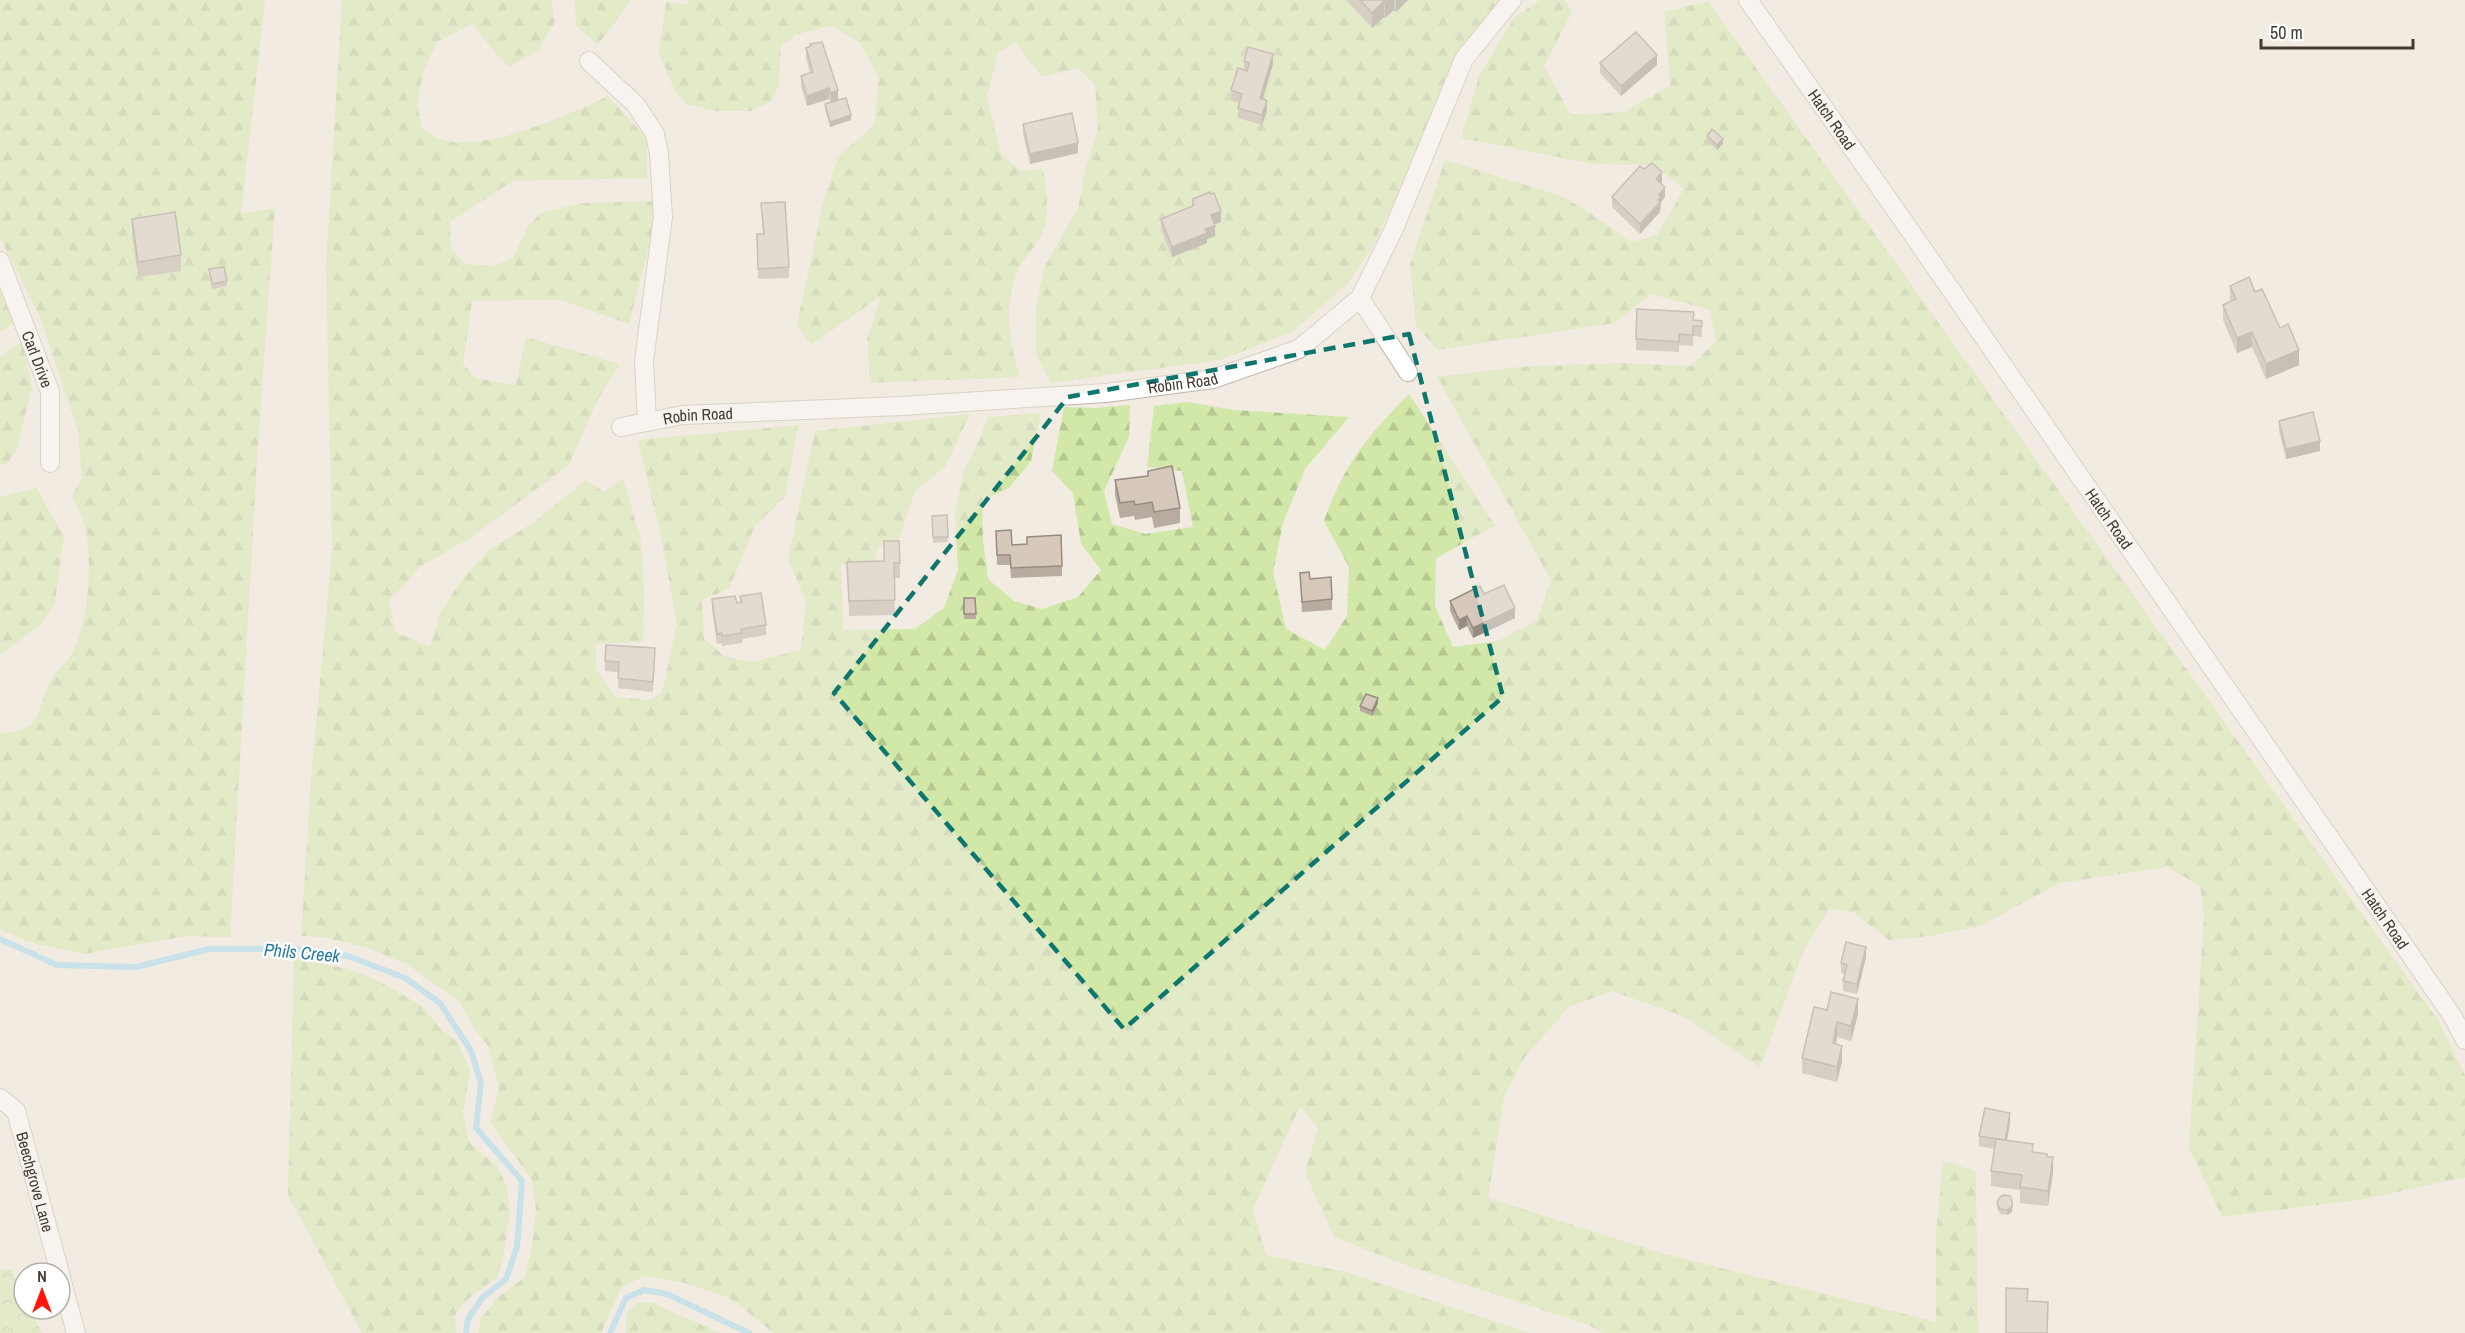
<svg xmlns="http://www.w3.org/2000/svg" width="2465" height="1333" font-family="'Archivo Narrow',sans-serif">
  <defs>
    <pattern id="forest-firs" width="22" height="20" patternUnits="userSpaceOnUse" patternTransform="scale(1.5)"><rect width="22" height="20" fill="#d2e8a8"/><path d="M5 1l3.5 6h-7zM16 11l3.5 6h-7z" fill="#b6c891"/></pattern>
    <pattern id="park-crowns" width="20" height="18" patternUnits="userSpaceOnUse" patternTransform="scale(1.5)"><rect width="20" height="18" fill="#d2e8a8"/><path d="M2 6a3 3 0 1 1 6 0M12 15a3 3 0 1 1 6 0" fill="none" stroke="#b6c891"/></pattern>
  </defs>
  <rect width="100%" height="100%" fill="#f1ebe1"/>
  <g fill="url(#forest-firs)">
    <path d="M0 0H265L241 214 275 208 258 442 230 937 188 936 84 954 29 942 3 931 0 927V733C44 731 35 712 51 680 56 671 65 664 71 655 89 626 92 564 86 530 84 519 77 507 72 496L82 477 78 431 40 317 0 237Z"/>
    <path d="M342 0H551L555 22 538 50 510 67 498 56 472 24 437 42 423 73 417 104 422 128C427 131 433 135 438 138 479 156 570 114 608 96L646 138 647 178 513 181 450 222 451 249 465 264 494 266 513 258 527 228 540 213 583 203 655 201 651 238 629 324 561 300 472 301 463 364 475 378 516 385 526 337 620 364 597 401 569 465 470 538 421 566 389 601 395 632 430 647 441 611 463 578 489 550 537 520 586 480 604 492 623 478 641 540 644 593 643 642 596 644V669L615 697 649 700 662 693 677 625 662 542 638 440 798 425 785 497 755 526 729 589 702 600 704 639 724 656 751 662 801 650 806 602 788 559 815 431 970 414 945 467 915 491 899 539 877 548 876 565 841 564 843 630 915 629 944 608 958 570 955 512 964 470 978 443 988 417 1041 413 1031 461 1009 488 982 500 983 539 988 579 1014 601 1042 609 1078 597 1101 570 1081 544 1073 493 1052 471 1064 407 1095 408 1130 405 1129 437 1104 491 1112 524 1145 534 1193 527 1182 471 1147 467 1154 406 1187 402 1234 410 1349 417 1305 469 1283 523 1273 572 1286 629 1325 650 1347 616 1349 567 1324 521C1343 466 1368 435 1409 394L1495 526 1436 558 1435 606 1453 647 1498 641 1537 620 1551 580 1437 377 1520 367 1621 363 1691 366 1716 341 1710 310 1651 294 1615 323 1438 350 1416 326 1410 264 1445 160 1562 196 1587 211 1631 242 1657 235 1684 189 1654 165 1593 164 1461 138 1479 76 1514 18 1540 0H1564L1572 12 1544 66 1571 115 1624 112 1670 86 1664 12 1708 1 2439 1022 2465 1075V1177L2365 1199 2222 1217 2189 1148 2204 917 2200 886 2167 867 2060 883 1980 926 1931 936 1889 940 1853 912 1829 909 1803 952 1760 1067 1685 1017 1612 991 1569 1007 1524 1058 1504 1097 1488 1198 1665 1254 1936 1322V1234L1943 1161 1976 1171 1978 1333H1603L1589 1325 1411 1267 1334 1237 1305 1172 1318 1128 1300 1106 1253 1209 1266 1255 1349 1273 1529 1333H774L729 1298 685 1283 646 1276 622 1286 601 1333H479L480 1319 500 1296 525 1277 532 1247 536 1209 532 1180 490 1122 499 1088 488 1046 474 1028 460 1002 407 964 365 947 323 937 301 936 311 779 332 551 326 264Z"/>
    <path d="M575 0H631L598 45 576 26Z"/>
    <path d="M691 0H1501L1411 168 1371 249 1348 283 1292 332 1220 360 1051 383 1036 355V308L1044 268 1078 208 1086 167 1098 129 1095 85 1078 68 1042 77 1015 42 998 53 987 96 1000 152 1020 171 1043 169C1046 186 1050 213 1044 229 1039 243 1026 255 1019 268 1002 304 1009 341 1020 377L870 383 867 339 881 296 811 345 797 324 823 204 838 157 874 125 879 77 859 42 831 26 798 34 781 45 779 84 771 101 751 111H716L686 104 674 89 659 53 666 2 686 4Z"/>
    <path d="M0 277 18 320 0 332Z"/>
    <path d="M22 342 32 387 17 449 7 464 0 465V357Z"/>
    <path d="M36 488 64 536 55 602 42 624 0 655V497Z"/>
    <path d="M294 959 344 968 377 980 422 1006 440 1028 458 1043 470 1071 463 1114 470 1143 497 1166 507 1187 510 1211 503 1258 497 1277 467 1300 455 1315 456 1333H362L288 1195Z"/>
    <path d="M638 1302 652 1303 721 1333H626V1313Z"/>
  </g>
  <path fill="url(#park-crowns)" d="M0 1269 11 1270 24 1296V1309H30L42 1333H0Z"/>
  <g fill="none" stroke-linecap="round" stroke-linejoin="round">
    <g stroke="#9ad8f2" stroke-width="6">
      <path d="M0 939 57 965 136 967 209 949H294L348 956 405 978 440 1003 471 1051 481 1083 476 1128 522 1181 517 1247 506 1279 482 1298 468 1319 466 1333"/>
      <path d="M610 1333 626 1298 644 1290 667 1294 749 1333"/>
    </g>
    <defs>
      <g id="minor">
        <path id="s1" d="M1748 0 1902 219 2403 944 2453 1017 2465 1040"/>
        <path d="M589 61 636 105 655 134 659 154 663 217 644 361 647 422"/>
        <path id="s2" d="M0 261 50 392V463"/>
        <path d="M1360 298 1408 372"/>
        <path id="s3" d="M621 427 683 415 902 406 1106 393 1213 379 1299 349 1360 298 1393 231 1464 59 1512 0"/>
        <path id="s4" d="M0 1098 16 1111 60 1273"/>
        <path d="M60 1274 76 1333"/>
      </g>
    </defs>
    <use href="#minor" stroke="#c0b4a7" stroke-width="20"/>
    <use href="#minor" stroke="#fff" stroke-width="18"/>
  </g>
  <g fill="#b8aca0">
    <path d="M1346 0H1408L1396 12 1394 10 1385 18 1384 17 1372 28Z"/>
    <path d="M810 44 838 100 851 120 830 127 825 109V104L831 102 829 99 807 106 801 86V76L810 73 806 58V48L810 47Z"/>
    <path d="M1244 61 1273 64 1263 99 1267 111 1262 125 1238 118V108L1239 103 1231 100V90L1244 70Z"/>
    <path d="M1600 63 1657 65 1621 96 1600 73Z"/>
    <path d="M1023 124 1078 153 1030 164 1023 134Z"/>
    <path d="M1707 136 1723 144 1717 150 1707 141Z"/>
    <path d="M1644 169 1662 182 1661 183 1665 197 1661 202 1660 212 1640 234 1612 207V197Z"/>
    <path d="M1193 199 1221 222 1215 224V236L1207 239V243L1172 257 1161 229V219L1193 206Z"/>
    <path d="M761 203 789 267V278L758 279 757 234H763Z"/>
    <path d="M132 219 181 255V271L138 277 132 234Z"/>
    <path d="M209 269 227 281V286L212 289Z"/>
    <path d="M2230 286 2255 292 2280 328 2299 365 2266 379 2252 347 2237 353 2223 320V305L2230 302Z"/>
    <path d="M1694 320 1702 321V337L1693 336V346L1679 345V352L1636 350V339Z"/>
    <path d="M2279 421 2320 451 2286 459 2279 431Z"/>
    <path d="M1148 471 1180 508V523L1154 528 1152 517 1135 520 1134 516 1120 518 1115 495V480L1148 476Z"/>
    <path d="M932 516 948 537V542L933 543Z"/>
    <path d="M996 531 1012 545 1062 566V576L1011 578 1010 565H997Z"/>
    <path d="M847 562 900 563V578H894L895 615 849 616Z"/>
    <path d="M1300 573 1310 579 1332 599V610L1302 612Z"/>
    <path d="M1484 594 1515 618 1473 638 1467 626 1459 630 1450 611V601Z"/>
    <path d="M740 596 766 625V635L742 639V643L722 646V643L717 644 712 610V599L737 603H740Z"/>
    <path d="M964 598H975L976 619H964Z"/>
    <path d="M655 658 653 692 618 688V672L605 671V661Z"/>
    <path d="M1378 703 1372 716 1360 711V706Z"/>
    <path d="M1866 957 1857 994 1843 991V981L1845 974 1841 973V963Z"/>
    <path d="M1827 1010 1858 1014 1851 1041 1837 1037 1836 1044 1842 1061 1837 1082 1802 1073V1058Z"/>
    <path d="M2010 1123 2007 1140 2033 1152 2047 1157 2053 1172 2048 1206 2020 1203V1190L1991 1186V1171L1994 1149 1979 1146V1136Z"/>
    <path d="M2012 1201V1212L2007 1215 2000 1214 1997 1208V1203Z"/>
  </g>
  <g fill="#968c82">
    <path d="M1389 0H1394V10L1385 18V3Z"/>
    <path d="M1396 0H1408L1396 12Z"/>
    <path d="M1384 1V17L1372 28V13Z"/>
    <path d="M1273 54V64L1260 108V98Z"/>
    <path d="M1657 55V65L1621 96V86Z"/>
    <path d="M829 88V99L807 106V96Z"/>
    <path d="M838 90V100L831 103V93Z"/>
    <path d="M1267 101V111L1262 125V115Z"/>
    <path d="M851 115V120L830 127V122Z"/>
    <path d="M1723 139V144L1717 150V145Z"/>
    <path d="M1078 143V153L1030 164V154Z"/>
    <path d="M1662 172V182L1656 189V179Z"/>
    <path d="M1665 187V197L1661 202 1660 212 1640 234V224L1659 195Z"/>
    <path d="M1221 211V222L1211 226V215Z"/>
    <path d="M1215 226V236L1207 239V243L1172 257V247L1205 229Z"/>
    <path d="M2252 332V347L2237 353V338Z"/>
    <path d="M2299 350V365L2266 379V364Z"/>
    <path d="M2320 441V451L2286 459V449Z"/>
    <path d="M1515 608V618L1473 638V628Z"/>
    <path d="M1467 616V626L1459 630V620Z"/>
    <path d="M1378 698V703L1372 716V711Z"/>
    <path d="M1866 947V957L1857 994V984Z"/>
    <path d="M1858 999V1014L1851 1041V1026Z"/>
    <path d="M1837 1022V1037L1833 1059V1043Z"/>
    <path d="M1842 1046V1061L1837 1082V1067Z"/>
    <path d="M2010 1113V1123L2005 1151V1141Z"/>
    <path d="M2053 1157V1172L2048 1206V1191Z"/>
    <path d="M2012 1207V1212L2007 1215V1210Z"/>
  </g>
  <g fill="#d6c8ba" stroke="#968c82" stroke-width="1.5">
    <path d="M1360 0H1389L1385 3 1384 1 1372 13Z"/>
    <path d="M1636 32 1657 55 1621 86 1600 63Z"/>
    <path d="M822 42 838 90 831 93 829 88 807 96 801 76 813 72 806 48 811 46 810 44Z"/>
    <path d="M1248 47 1273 54 1260 98 1267 101 1262 115 1238 108 1242 94 1231 90 1238 68 1247 71 1249 63 1244 61Z"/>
    <path d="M846 98 851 115 830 122 825 104Z"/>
    <path d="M1072 113 1078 143 1030 154 1023 124Z"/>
    <path d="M1712 129 1723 139 1717 145 1707 136Z"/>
    <path d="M1652 163 1662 172 1656 179 1665 187 1659 195 1661 197 1658 200 1660 202 1640 224 1612 197 1640 166 1644 169Z"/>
    <path d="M1210 192 1211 194 1214 193 1221 211 1211 215 1215 226 1205 229 1207 233 1172 247 1161 219 1193 206V199Z"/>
    <path d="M785 202 789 267 758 269 757 234H764L761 203Z"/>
    <path d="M175 212 181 255 138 262 132 219Z"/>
    <path d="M224 267 227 281 212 284 209 269Z"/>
    <path d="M2249 277 2255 292 2262 289 2280 328 2288 324 2299 350 2266 364 2252 332 2237 338 2223 305 2236 299 2230 286Z"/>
    <path d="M1637 309 1694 312 1693 320 1702 321V326H1693V335L1679 334V342L1636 339Z"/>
    <path d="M2313 412 2320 441 2286 449 2279 421Z"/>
    <path d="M1172 466 1180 508 1154 512 1152 502 1135 505 1134 501 1120 503 1115 480 1148 476V471Z"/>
    <path d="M947 515 948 537H933L932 516Z"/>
    <path d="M1011 530 1012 545 1027 544V537L1061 535 1062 566 1011 568 1010 555H997L996 531Z"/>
    <path d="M884 541H899L900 563H894L895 600 849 601 847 562 884 561Z"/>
    <path d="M1309 572 1310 579 1331 577 1332 599 1302 602 1300 573Z"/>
    <path d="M1504 585 1515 608 1473 628 1467 616 1459 620 1450 601 1480 586 1484 594Z"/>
    <path d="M761 593 766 625 741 629 742 633 722 636V633L717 634 712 599 735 596 737 603 742 602 740 596Z"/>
    <path d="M964 598H975L976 614H964Z"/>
    <path d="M606 645 655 648 653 682 618 678 619 662 605 661Z"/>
    <path d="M1366 694 1378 698 1372 711 1360 706Z"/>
    <path d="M1846 942 1866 947 1857 984 1843 981 1847 965 1841 963Z"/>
    <path d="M1831 992 1858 999 1851 1026 1837 1022 1833 1043 1842 1046 1837 1067 1802 1058 1814 1007 1827 1010Z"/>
    <path d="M1985 1108 2010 1113 2005 1140 1979 1136Z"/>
    <path d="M1996 1139 2033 1144 2032 1152 2047 1154V1157H2053L2048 1191 2020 1187 2022 1175 1991 1171Z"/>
    <path d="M2003 1195 2010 1196 2012 1201V1207L2007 1210 2000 1209 1997 1203 1999 1198Z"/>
    <path d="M2006 1288 2028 1289 2027 1301 2048 1302 2047 1333H2006Z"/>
  </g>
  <path d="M0 0H2465V1333H0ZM1409 334 1503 697 1124 1029 834 693 1068 397Z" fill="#f1ebe1" fill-opacity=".55" fill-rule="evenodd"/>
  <path fill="none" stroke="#0f766e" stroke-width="4.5" stroke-dasharray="12 8" stroke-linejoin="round" d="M1409 334 1503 697 1124 1029 834 693 1068 397Z"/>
  <g text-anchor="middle" stroke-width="4.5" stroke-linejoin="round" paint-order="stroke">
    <g font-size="16" fill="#433a32" stroke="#fff">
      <text dy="6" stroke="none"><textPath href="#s1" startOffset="146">Hatch Road</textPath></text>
      <text dy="6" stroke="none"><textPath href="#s2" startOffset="105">Carl Drive</textPath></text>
      <text dy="6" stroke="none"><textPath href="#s3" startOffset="564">Robin Road</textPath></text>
      <text dy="6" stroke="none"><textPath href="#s3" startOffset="78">Robin Road</textPath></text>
      <text dy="6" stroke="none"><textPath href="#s1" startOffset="632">Hatch Road</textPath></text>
      <text dy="6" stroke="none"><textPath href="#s1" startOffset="1118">Hatch Road</textPath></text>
      <text dy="6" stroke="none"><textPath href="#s4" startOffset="94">Beechgrove Lane</textPath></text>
    </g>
    <g font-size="18" font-style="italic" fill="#277ba1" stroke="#fff">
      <text transform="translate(302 953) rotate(5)" y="6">Phils Creek</text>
    </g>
  </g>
  <g transform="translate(42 1291)"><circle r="28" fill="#ffffff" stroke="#b4b0ad" stroke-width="1.5"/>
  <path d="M0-4.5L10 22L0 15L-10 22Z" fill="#ff150b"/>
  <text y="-9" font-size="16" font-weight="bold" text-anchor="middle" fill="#433a32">N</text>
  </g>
  <path d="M2261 39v9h152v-9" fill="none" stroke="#433a32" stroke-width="3"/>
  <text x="2270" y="39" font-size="18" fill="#433a32" stroke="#ffffff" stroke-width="4.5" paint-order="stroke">50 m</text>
</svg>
